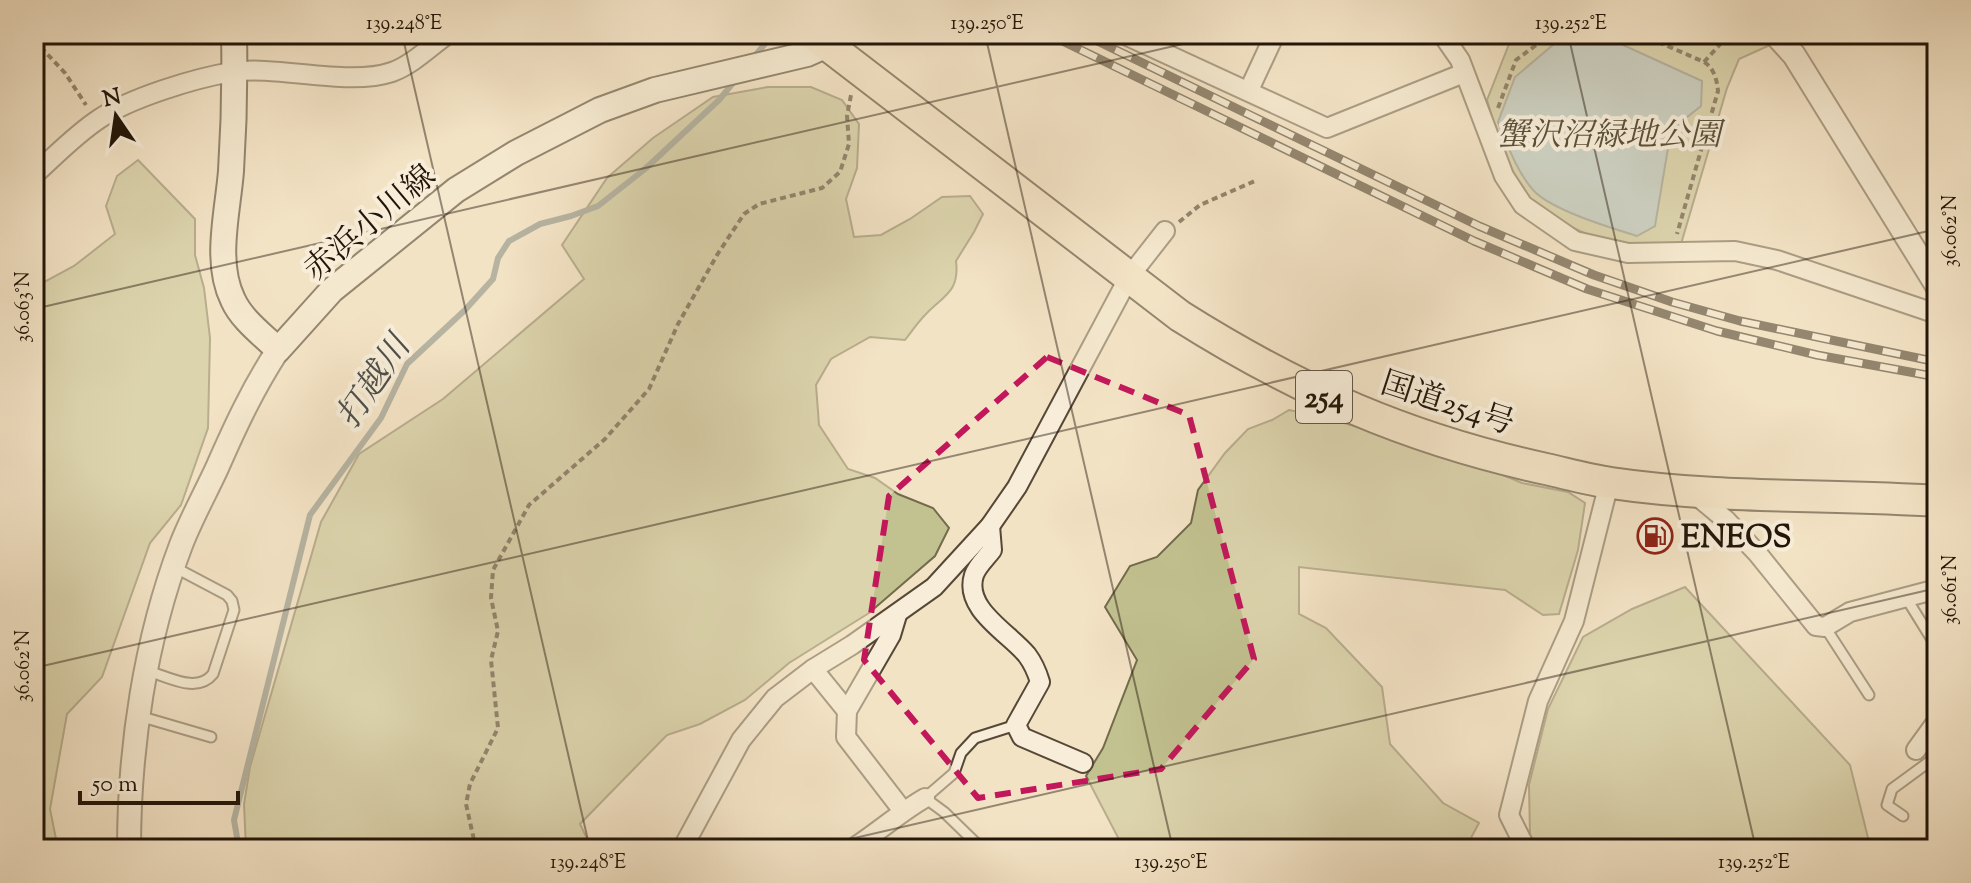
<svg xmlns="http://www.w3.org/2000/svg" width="1971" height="883" font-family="'Sorts Mill Goudy','Noto Serif JP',serif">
  <rect width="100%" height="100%" fill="#f3e3c5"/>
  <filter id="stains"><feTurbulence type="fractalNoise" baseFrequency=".0025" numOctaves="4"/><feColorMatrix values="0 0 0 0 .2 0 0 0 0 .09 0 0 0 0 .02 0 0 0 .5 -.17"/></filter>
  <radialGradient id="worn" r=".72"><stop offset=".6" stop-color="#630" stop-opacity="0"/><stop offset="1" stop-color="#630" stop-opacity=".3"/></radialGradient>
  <g fill="#c2c190" stroke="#726b4c" stroke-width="2">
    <path d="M1513 34H1743L1766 39 1770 45 1739 59 1727 88 1681 244H1623L1588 235 1555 219 1526 197 1501 149 1487 100Z"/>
    <path d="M768 87H811L842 100 859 124 857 168 846 199 854 237 881 235 910 219 942 197 970 196 983 214 974 232 956 261C960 292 943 296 926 314 918 322 912 331 905 340L870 337 831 359 816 385 819 425 848 469 875 478 898 494 933 508 949 528 935 556 869 613 789 663 745 700 700 724 667 735 580 824 592 849H246L244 804 250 767 321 522 359 454 443 399 584 279 562 245 607 178 653 138 713 97Z"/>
    <path d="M138 160 195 219V255L204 288 210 338 208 428 181 505 150 543 102 677 67 714 50 809 58 849H34V285L37 286 74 266 115 234 106 206 117 176Z"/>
    <path d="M1289 410 1319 416 1450 453 1522 483 1568 492 1585 503 1578 550 1559 614 1543 615 1505 590 1299 567V614L1326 628 1382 687 1390 744 1443 803 1479 823 1465 849H1124L1086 776 1103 748 1137 660 1105 607 1130 566 1157 557 1191 523 1198 490 1225 453 1248 429 1272 420Z"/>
    <path d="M1685 587 1850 765 1869 842 1879 849H1540L1530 835 1529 785 1548 709 1583 637 1632 609Z"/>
  </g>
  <path fill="#a0bbbf" stroke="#6e7976" stroke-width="2" d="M1566 34H1599L1702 81 1701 106 1671 130 1655 226 1637 236C1611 228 1551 210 1533 190 1516 170 1508 146 1498 122L1515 77Z"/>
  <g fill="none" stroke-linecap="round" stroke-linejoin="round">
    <g stroke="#6e7976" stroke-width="6">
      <path d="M754 57 773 34"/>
      <path d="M239 849 234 820 310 515 381 418 407 364 465 310 493 279 498 258 509 241 540 224 571 216 598 206 645 169 719 100 737 78"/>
    </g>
    <defs>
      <g id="service">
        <path d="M1905 596 1931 638"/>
        <path d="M1825 627 1869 695"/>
        <path d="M148 671C169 677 197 694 213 674L234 610 232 601 227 595 174 567"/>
        <path d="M139 716 211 737"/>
        <path d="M1903 816 1887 805 1892 789 1937 756"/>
        <path d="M982 849 944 812 925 798 954 773 961 753 975 738 1016 725"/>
      </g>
      <g id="minor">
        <path d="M1123 34 1327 128 1464 73"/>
        <path d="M1442 34 1460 60 1504 176 1523 205 1575 241 1628 253 1735 251 1777 260 1937 314"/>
        <path d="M1249 90 1275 34"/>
        <path d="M34 175C55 156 75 135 99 119 130 98 195 78 232 72 278 65 348 87 392 72 412 65 431 46 448 34"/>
        <path d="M1691 491 1726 520 1758 554 1816 626 1825 627 1850 612 1937 589"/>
        <path d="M990 526 992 550C986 558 977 566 974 575 963 609 1009 633 1027 655 1033 663 1037 672 1040 682L1016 725 1022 737 1083 763"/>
        <path d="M897 615 891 635 847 711 846 737 903 811"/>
        <path d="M813 669 847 711"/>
        <path d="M1916 750 1937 721"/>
        <path d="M682 849 741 740 775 698 813 669 852 645 934 587 990 526 1017 487 1129 277 1165 231"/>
        <path d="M852 849C877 833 899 813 925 798"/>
        <path d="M1526 849 1509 815 1538 701 1574 621 1609 483"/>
      </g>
      <g id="tertiary">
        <path d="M1775 34 1794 55 1937 286"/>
        <path d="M129 849C129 748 145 640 181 545 191 519 205 494 217 468 235 427 253 388 278 350"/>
      </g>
      <path id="secondary" d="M234 34C235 80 234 125 231 171 228 211 214 262 233 300 242 320 263 335 278 350L332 290 456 190 516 153 600 110 655 90 807 54 827 45"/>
      <path id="trunk" d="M813 34 1180 316C1299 391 1408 439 1546 469 1568 474 1589 480 1611 483 1719 499 1829 494 1937 501"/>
    </defs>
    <use href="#service" stroke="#564837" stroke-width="13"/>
    <use href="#minor" stroke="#564837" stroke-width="22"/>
    <use href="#tertiary" stroke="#564837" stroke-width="26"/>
    <use href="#secondary" stroke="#221508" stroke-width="28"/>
    <use href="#trunk" stroke="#221508" stroke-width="34"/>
    <g stroke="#221508" stroke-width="4" stroke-dasharray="6 4" stroke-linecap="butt">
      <path d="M1640 34 1704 62C1714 68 1717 80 1718 91L1677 234"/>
      <path d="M1708 34 1725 39 1756 42"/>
      <path d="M34 40 65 73 86 105"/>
      <path d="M1704 62 1724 40"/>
      <path d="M1498 108 1516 60 1551 34"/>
      <path d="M1179 222 1200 205 1257 180"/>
      <path d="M476 849 466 804 470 784 498 728 491 660 498 631 491 598 493 570 529 505 605 439 649 389 678 324 717 255 744 214 759 204 822 188 840 172 849 144 847 116 851 95"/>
    </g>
    <use href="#service" stroke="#f7edd9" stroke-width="9"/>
    <use href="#minor" stroke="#f7edd9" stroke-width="18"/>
    <use href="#tertiary" stroke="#f7edd9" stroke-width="22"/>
    <use href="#secondary" stroke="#f7edd9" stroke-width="24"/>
    <use href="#trunk" stroke="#f3e3c5" stroke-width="30"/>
    <defs>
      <g id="rail">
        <path d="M1048 34 1474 241 1587 289 1717 331 1817 355 1937 377"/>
        <path d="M1083 34 1479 226 1594 275 1672 302 1740 321 1937 362"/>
      </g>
    </defs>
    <use href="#rail" stroke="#221508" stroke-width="9"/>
    <use href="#rail" stroke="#f7edd9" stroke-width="6" stroke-dasharray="18" stroke-linecap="butt"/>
  </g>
  <path d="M0 0H1971V883H0ZM1047 357 1189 415 1254 659 1161 769 978 798 864 660 889 496Z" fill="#f3e3c5" fill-opacity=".55" fill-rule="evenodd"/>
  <path fill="none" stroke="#c2185b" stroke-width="6" stroke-dasharray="16 10" stroke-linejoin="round" d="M1047 357 1189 415 1254 659 1161 769 978 798 864 660 889 496Z"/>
  <path fill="none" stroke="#221508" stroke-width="2" stroke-opacity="0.45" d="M402 34 590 849M985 34 1173 849M1568 34 1756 849M34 309 1226 34M34 668 1937 229M807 849 1937 588"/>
  <defs>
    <symbol id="fuel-ring" viewBox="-11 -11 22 22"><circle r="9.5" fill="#f7edd9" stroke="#8f2418" stroke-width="1.5"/><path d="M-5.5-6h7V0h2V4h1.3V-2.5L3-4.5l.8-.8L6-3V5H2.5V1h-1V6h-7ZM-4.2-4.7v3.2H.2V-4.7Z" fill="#8f2418"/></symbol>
  </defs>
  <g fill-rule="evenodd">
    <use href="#fuel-ring" x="1635" y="516" width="40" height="40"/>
  </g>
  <g text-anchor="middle" stroke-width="8" stroke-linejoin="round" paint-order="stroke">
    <rect fill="#f7edd9" stroke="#625647" stroke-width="2" x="1296" y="371" width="56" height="52" rx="6"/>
    <g font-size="30" font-weight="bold" fill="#221508">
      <text x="1324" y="407">254</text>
    </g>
    <g font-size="32" font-style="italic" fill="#5a5138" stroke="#f7edd9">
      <text x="1609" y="145">蟹沢沼緑地公園</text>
    </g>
    <g font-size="32" fill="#221508" stroke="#f7edd9">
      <text transform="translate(369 222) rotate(-40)" y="11">赤浜小川線</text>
      <text transform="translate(1448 402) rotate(18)" y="11">国道254号</text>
    </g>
    <g font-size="32" font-weight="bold" fill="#221508" stroke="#f7edd9" text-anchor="start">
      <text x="1681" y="547">ENEOS</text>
    </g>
    <g font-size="34" font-style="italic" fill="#4e4f48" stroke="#f7edd9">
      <text transform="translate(372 381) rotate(-56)" y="12">打越川</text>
    </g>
  </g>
  <rect width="1971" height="883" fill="none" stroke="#f3e3c5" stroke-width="88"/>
  <g transform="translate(116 116) rotate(347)" stroke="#f7edd9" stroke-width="6" paint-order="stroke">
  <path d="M0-6L14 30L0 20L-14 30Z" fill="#221508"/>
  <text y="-12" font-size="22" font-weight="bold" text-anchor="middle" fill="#221508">N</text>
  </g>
  <path d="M80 791v12h158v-12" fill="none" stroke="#221508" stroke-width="4"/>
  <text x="92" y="791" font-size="24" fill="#221508" stroke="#f7edd9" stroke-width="6" paint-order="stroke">50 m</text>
  <rect x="44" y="44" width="1883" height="795" fill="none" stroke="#221508" stroke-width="3"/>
  <g font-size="20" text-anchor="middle" fill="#221508">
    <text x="404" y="29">139.248°E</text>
    <text x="987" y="29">139.250°E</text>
    <text x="1571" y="29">139.252°E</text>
    <text transform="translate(1949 231) rotate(-90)" y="7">36.062°N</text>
    <text transform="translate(22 307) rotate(-90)" y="7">36.063°N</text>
    <text transform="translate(1949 590) rotate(-90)" y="7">36.061°N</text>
    <text transform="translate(22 666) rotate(-90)" y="7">36.062°N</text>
    <text x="588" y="868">139.248°E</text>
    <text x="1171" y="868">139.250°E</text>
    <text x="1754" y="868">139.252°E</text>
  </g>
  <rect width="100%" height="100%" filter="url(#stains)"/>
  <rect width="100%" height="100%" fill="url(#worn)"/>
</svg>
